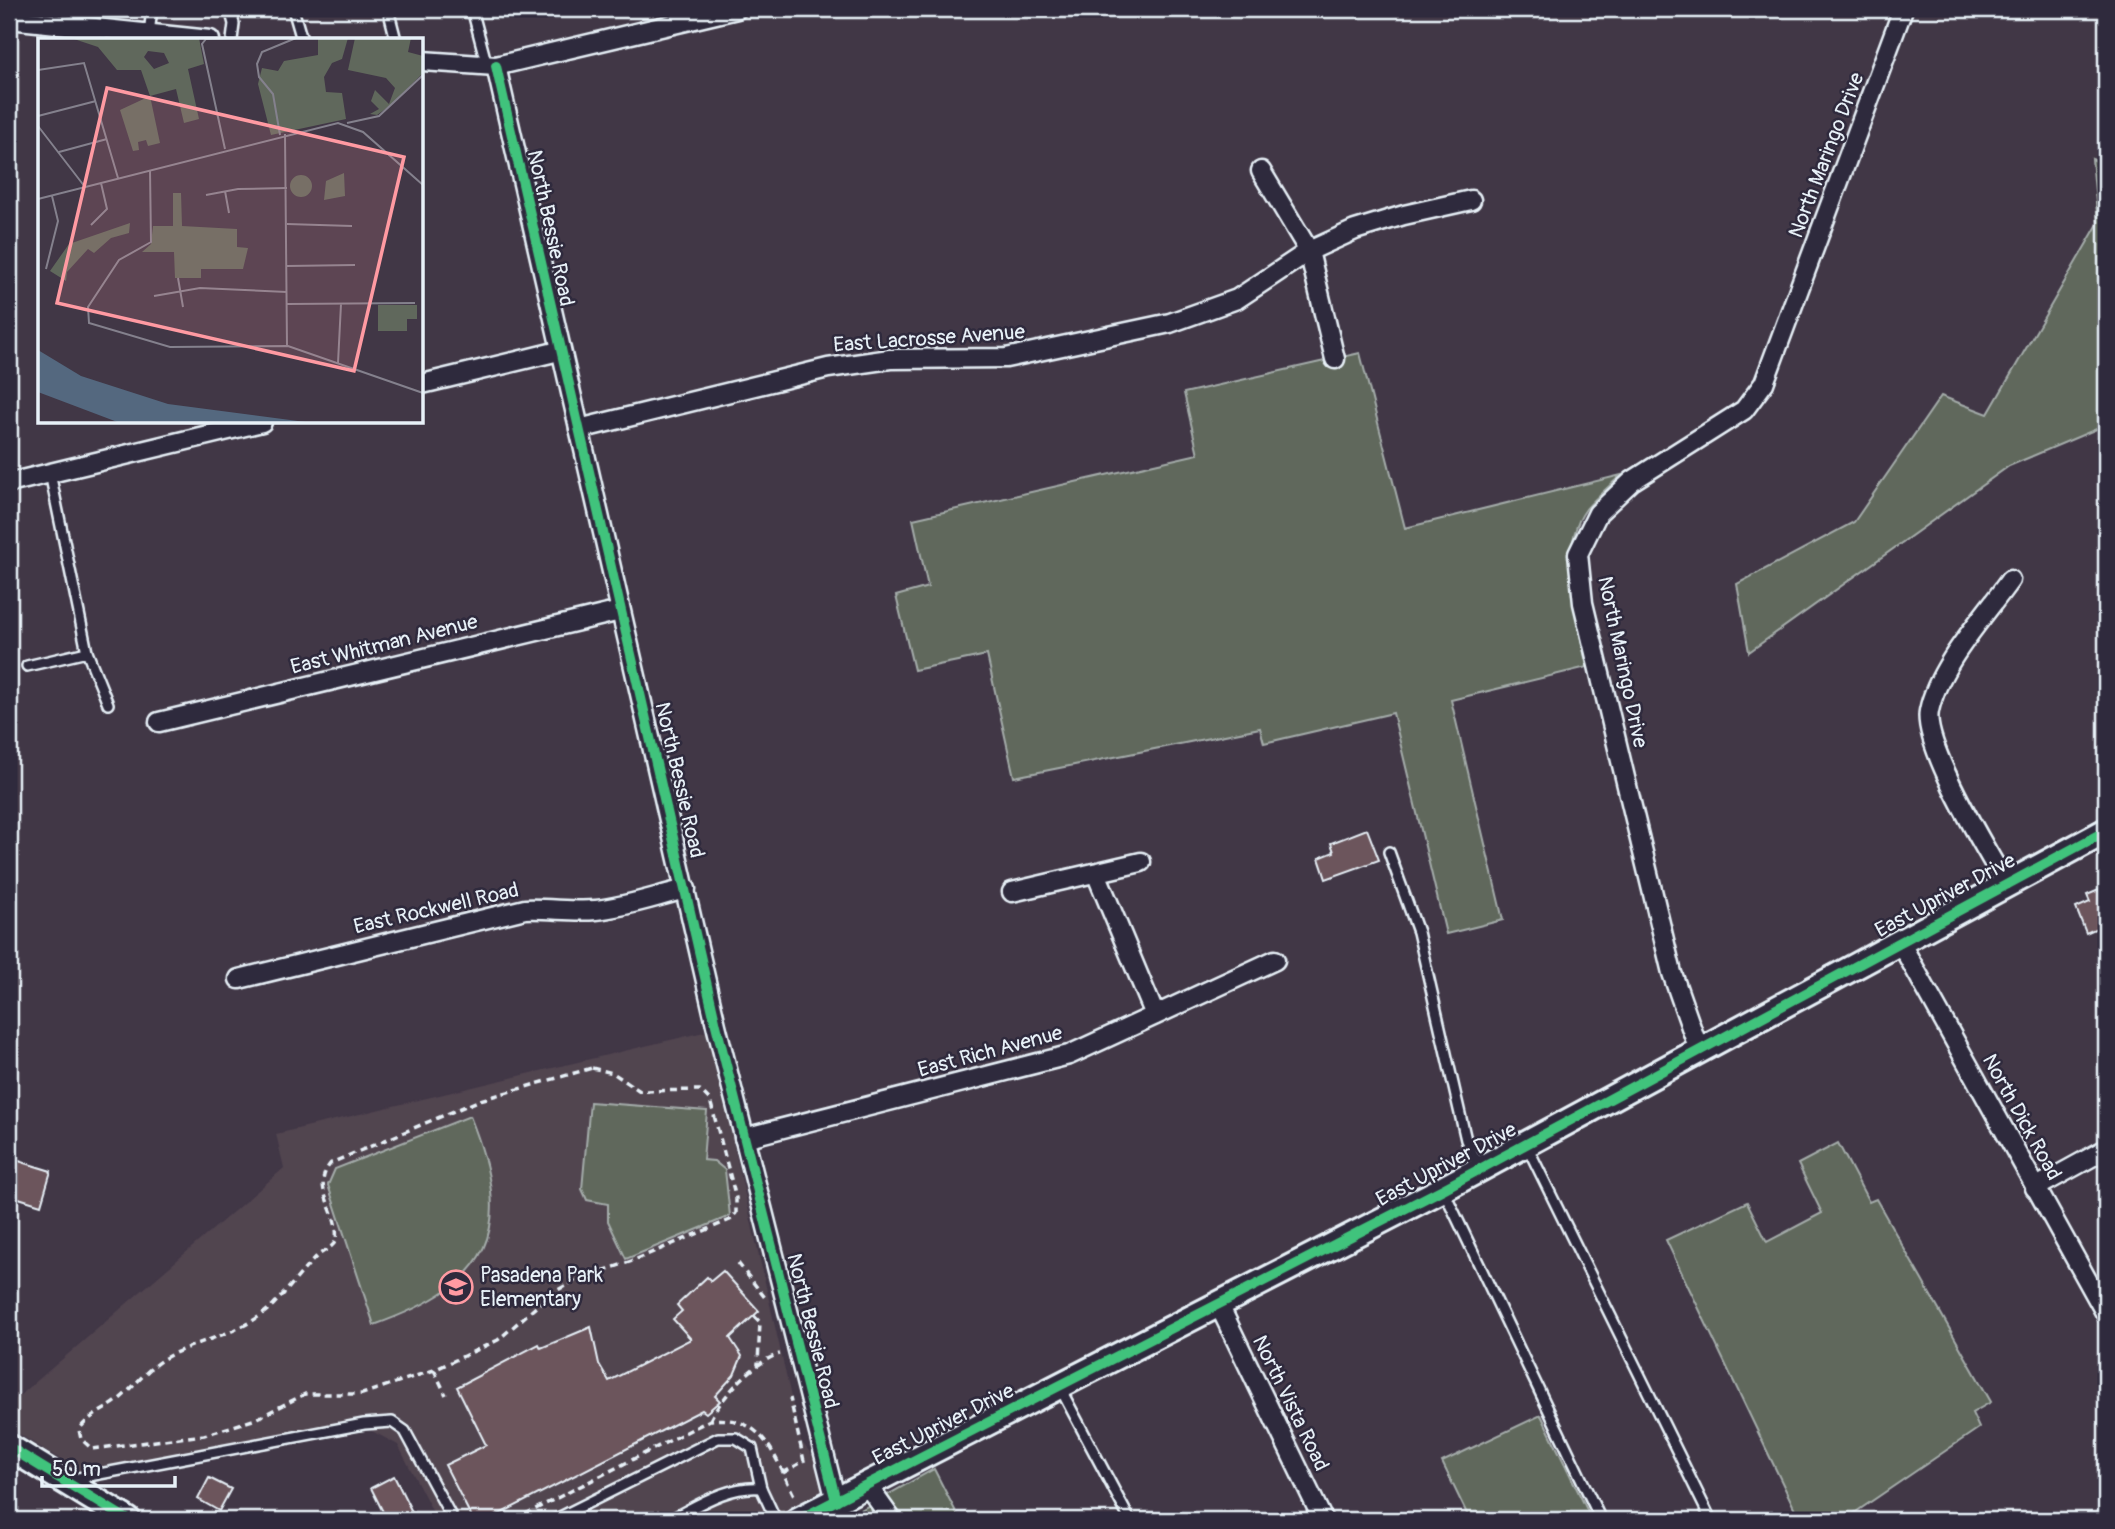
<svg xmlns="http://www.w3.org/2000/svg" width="2115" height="1529" font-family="Pangolin,sans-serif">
  <rect width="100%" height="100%" fill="#413746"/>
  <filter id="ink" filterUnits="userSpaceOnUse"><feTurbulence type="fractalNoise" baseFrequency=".0143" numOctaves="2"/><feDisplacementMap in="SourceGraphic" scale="14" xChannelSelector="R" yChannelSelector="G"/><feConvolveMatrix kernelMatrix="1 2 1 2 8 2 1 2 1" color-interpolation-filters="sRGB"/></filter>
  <g filter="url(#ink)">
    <path fill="#514450" d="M708 1031 801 1441 813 1456 824 1494 767 1520H437L398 1445 370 1430 96 1481 9 1428V1405L284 1168 276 1134Z"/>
    <g fill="#60685c" stroke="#a4acaa" stroke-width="2">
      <path d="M2092 159 2106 165V425L2009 466 1749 652 1737 584 1854 522 1941 396 1988 414 2098 224Z"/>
      <path d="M1360 353 1405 528 1621 475C1610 486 1596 497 1586 509 1556 549 1578 624 1587 667L1451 700 1503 920 1446 934 1393 713 1264 743 1260 728 1014 777 987 655 914 670 896 596 928 587 913 519 1198 454 1184 393Z"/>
      <path d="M590 1102 707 1111 703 1160 714 1161 725 1170 730 1216 626 1259 608 1221V1204L587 1200 582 1189Z"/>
      <path d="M470 1116C516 1231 492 1283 374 1325L328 1185 335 1169Z"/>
      <path d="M1838 1143 1869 1202 1876 1199 1991 1402 1972 1413 1979 1428 1844 1520H1800L1666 1240 1747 1202 1767 1242 1822 1213 1798 1164Z"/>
      <path d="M1541 1415 1592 1520H1470L1442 1462Z"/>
      <path d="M934 1469 960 1520H843Z"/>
    </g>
    <g fill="#6c555c" stroke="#e8f1f8" stroke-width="2">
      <path d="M1367 829 1379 860 1326 879 1319 858 1334 852 1331 843Z"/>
      <path d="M2106 887V924L2086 933 2076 908 2090 902 2087 895Z"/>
      <path d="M9 1158 51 1171 41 1205 9 1195Z"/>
      <path d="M723 1271 759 1311 730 1338 742 1356 734 1375 715 1396 720 1401 706 1413 702 1410 488 1520H473L445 1465 486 1445 457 1387 539 1344 541 1348 591 1327 599 1364 609 1381 691 1339 673 1319 682 1311 677 1305 707 1277 711 1281Z"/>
      <path d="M394 1476 416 1520H387L371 1488Z"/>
      <path d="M209 1478 231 1489 219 1511 198 1499Z"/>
    </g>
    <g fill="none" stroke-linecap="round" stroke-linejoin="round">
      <defs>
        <g id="lane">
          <path d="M230 9 234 24 232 40"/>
          <path d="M293 9 302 40"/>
          <path d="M388 9 396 40"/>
          <path d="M472 9 487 66"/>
          <path d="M149 34 152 9"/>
          <path d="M50 473 87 652 108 704"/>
          <path d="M27 666 87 652"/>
          <path d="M1389 852 1418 932 1466 1140 1480 1167"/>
          <path d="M1527 1146 1711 1520"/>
          <path d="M1444 1191 1601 1520"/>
          <path d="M1060 1388 1130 1520"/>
          <path d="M73 1479 364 1424 392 1422 405 1431 453 1520"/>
          <path d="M554 1520 718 1438H736L752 1448 761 1488 776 1520"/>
          <path d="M669 1520C697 1506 728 1485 761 1488"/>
        </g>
        <g id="street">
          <path d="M9 19 210 40"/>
          <path d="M422 61 496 66 737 9"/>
          <path d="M496 66 716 1025 836 1501"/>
          <path d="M1261 171 1309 251 1335 359"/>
          <path d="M422 384 559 351"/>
          <path d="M579 429 828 368 890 359 1006 358 1170 323 1237 299 1309 251 1355 230 1404 215 1471 200"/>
          <path d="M9 483 262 422"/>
          <path d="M159 722 620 611"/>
          <path d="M1096 873 1155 1015"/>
          <path d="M2006 884C1987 851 1922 745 1929 711 1938 666 1984 617 2010 580"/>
          <path d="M1012 892 1141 862"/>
          <path d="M1900 942 2106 1314"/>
          <path d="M239 979 525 909C549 908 572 912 596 910 626 907 657 896 686 889"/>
          <path d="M1699 1050 1672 973 1583 603 1578 554 1598 513 1632 481 1744 410 1764 383 1903 9"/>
          <path d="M744 1138 1069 1055 1275 960"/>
          <path d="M2035 1188 2106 1149"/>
          <path d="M1219 1305 1323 1520"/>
          <path d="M867 1485 892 1520"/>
        </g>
        <g id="secondary">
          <path d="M9 1447 128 1520"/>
          <path d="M798 1520 1443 1189 2106 831"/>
        </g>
      </defs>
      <use href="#lane" stroke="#e8f1f8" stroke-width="14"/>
      <use href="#street" stroke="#e8f1f8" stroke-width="23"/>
      <use href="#secondary" stroke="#e8f1f8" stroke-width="30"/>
      <g stroke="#e8f1f8" stroke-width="3.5" stroke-dasharray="7 5" stroke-linecap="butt">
        <path d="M592 1068 613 1073 640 1091 700 1090 710 1100 736 1198V1213L730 1220 632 1261 576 1280 552 1293 498 1340 434 1370 362 1394H305L256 1419 204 1435 92 1449 81 1439 79 1430C88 1416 104 1411 117 1401 134 1388 146 1369 165 1358 201 1338 243 1335 274 1304 289 1289 302 1271 317 1256 323 1251 335 1247 336 1239 340 1211 309 1188 331 1163L480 1100Z"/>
        <path d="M738 1263 766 1299"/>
        <path d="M754 1316 760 1322 758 1364"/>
        <path d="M434 1370 446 1395"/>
        <path d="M710 1420C721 1398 755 1360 780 1354"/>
        <path d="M783 1473 804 1461 790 1398"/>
        <path d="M514 1520 710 1420C766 1414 774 1458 796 1499"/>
      </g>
      <use href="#lane" stroke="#2f2a3d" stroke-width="9"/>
      <use href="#street" stroke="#2f2a3d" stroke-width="18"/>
      <use href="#secondary" stroke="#2f2a3d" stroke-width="24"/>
      <defs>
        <g id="cycleway">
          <path d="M496 66 716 1025 836 1501"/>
          <path d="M9 1447 128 1520"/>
          <path d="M798 1520 1443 1189 2106 831"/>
        </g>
      </defs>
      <use href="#cycleway" stroke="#2f2a3d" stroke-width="15"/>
      <use href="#cycleway" stroke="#40c37c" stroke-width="10"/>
    </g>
  </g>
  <defs>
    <symbol id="school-ring" viewBox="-11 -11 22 22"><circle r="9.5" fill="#2f2a3d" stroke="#ff9aa2" stroke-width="1.5"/><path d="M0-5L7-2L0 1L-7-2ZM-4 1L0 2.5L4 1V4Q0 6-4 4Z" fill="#ff9aa2"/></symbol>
  </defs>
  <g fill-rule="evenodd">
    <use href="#school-ring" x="437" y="1268" width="38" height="38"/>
  </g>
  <g text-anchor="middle" stroke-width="5" stroke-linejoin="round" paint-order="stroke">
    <g font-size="21" fill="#e8f1f8" stroke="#2f2a3d">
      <text transform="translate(1826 155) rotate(-69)" y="7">North Maringo Drive</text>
      <text transform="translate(551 228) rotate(78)" y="7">North Bessie Road</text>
      <text transform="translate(929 338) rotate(-4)" y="7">East Lacrosse Avenue</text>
      <text transform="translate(384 644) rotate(-14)" y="7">East Whitman Avenue</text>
      <text transform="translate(1623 662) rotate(78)" y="7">North Maringo Drive</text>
      <text transform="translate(680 780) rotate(77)" y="7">North Bessie Road</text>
      <text transform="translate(1945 895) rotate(-28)" y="7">East Upriver Drive</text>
      <text transform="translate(436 908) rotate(-13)" y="7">East Rockwell Road</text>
      <text transform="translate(990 1051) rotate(-15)" y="7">East Rich Avenue</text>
      <text transform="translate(2022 1117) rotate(61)" y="7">North Dick Road</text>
      <text transform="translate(1446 1164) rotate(-28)" y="7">East Upriver Drive</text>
      <text transform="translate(813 1331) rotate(76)" y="7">North Bessie Road</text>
      <text transform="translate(1291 1403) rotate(64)" y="7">North Vista Road</text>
      <text transform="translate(943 1424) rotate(-27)" y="7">East Upriver Drive</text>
    </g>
    <g font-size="21" fill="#e8f1f8" stroke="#2f2a3d" text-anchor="start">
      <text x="480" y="1282">Pasadena Park<tspan x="480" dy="24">Elementary</tspan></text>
    </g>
  </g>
  <g transform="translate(38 38)">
    <rect width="385" height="385" fill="#413746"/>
    <path d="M33 0H161L166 26 150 31 161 81 146 85 138 51 112 58 122 105 110 108 108 102 100 104 101 112 95 113 82 72 112 58 103 32H79L60 9ZM110 13 126 15 131 25 116 31 106 19ZM280 0H310L304 21 294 25 286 39 288 54 304 55 308 81 233 97 220 46 224 30 240 33 246 23 280 17ZM317 0H373L370 14 385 18V35L353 67 339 77 332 76 341 71 333 63 337 52 351 66 357 50 348 40 310 32ZM306 135 307 158 286 162 288 143ZM252 148a11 11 0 1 1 22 0a11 11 0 1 1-22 0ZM135 155H143L144 188 199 191V209L210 210 205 231H163V240H137L136 214H104L113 206 115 188H135ZM92 185 91 195 73 200 56 215 50 211 29 234 28 243 12 233 31 206ZM340 267H379V281H369V293H340Z" fill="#60685c" fill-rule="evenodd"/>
    <path d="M0 312 43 338 130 366 275 385H82L0 354Z" fill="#54687f"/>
    <path fill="none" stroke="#84818d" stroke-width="2" d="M0 32 46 25 80 140M0 78 58 63M309 85 341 78 385 37M0 88 47 149M247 96 249 308M242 97 235 56 221 39 219 26 224 14 258 0M187 111 164 6 168 1 200 0M21 114 69 101M112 132 113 204 81 222 50 269 51 285 132 309 250 308 385 355M187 153 191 175M168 157 200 151 249 150M0 161 300 85 325 94 385 147M249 186 314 188M53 187 69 171 63 145M249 228 317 227M8 231 20 183 14 158M140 240 145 269M116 258 162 250 249 254M249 266 377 265M300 325 303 266"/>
    <path fill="#ff9aa2" fill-opacity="0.15" stroke="#ff9aa2" stroke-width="3.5" d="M69 50 366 119 316 333 19 265Z"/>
    <rect width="385" height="385" fill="none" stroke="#e8f1f8" stroke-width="3.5"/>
  </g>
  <rect width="2115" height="1529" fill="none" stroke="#2f2a3d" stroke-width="35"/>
  <rect x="18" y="18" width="2080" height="1494" fill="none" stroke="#e8f1f8" stroke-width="2.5" filter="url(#ink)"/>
  <path d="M42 1476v10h133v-10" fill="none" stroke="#e8f1f8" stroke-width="3.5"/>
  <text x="52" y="1476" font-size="21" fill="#e8f1f8" stroke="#2f2a3d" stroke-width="5" paint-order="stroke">50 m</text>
</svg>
